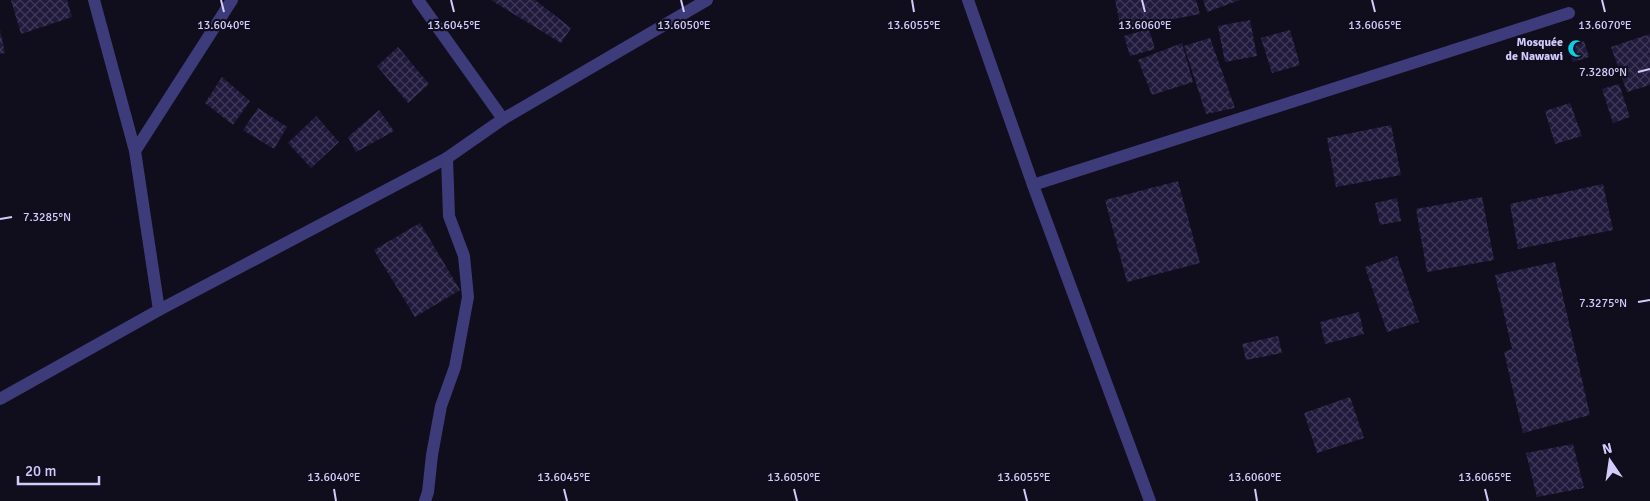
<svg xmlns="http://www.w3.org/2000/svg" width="1650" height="501" font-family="Signika,sans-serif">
  <defs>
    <pattern id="building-cross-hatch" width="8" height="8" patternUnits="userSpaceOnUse" patternTransform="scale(1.25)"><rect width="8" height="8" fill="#211a3c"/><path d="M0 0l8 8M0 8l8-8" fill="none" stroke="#403a59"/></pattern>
  </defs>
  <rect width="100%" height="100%" fill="#100d1d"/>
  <g fill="url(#building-cross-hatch)">
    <path d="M11 0H67L72 17 21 34Z"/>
    <path d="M491 0H535L571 28 561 43Z"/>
    <path d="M1115 0H1196L1200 14 1121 29Z"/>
    <path d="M1203 0H1240L1207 12Z"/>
    <path d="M1250 20 1257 56 1225 62 1218 26Z"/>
    <path d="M1149 29 1155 49 1130 56 1124 36Z"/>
    <path d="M0 30 5 53 0 54Z"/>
    <path d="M1290 30 1300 65 1272 73 1261 38Z"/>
    <path d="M1650 34V85L1627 92 1611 47Z"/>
    <path d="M1210 38 1235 108 1206 114 1184 46Z"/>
    <path d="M1584 41 1589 57 1573 62 1568 46Z"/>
    <path d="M1182 43 1193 82 1152 95 1138 60Z"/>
    <path d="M398 47 429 84 408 103 377 66Z"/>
    <path d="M222 77 250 101 233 125 205 103Z"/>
    <path d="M1619 84 1630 117 1613 123 1602 89Z"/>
    <path d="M1570 103 1582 136 1555 144 1545 111Z"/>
    <path d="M258 108 287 127 274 149 243 130Z"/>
    <path d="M379 110 394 131 356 152 348 137Z"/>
    <path d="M316 116 339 142 311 168 288 143Z"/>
    <path d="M1391 125 1401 175 1336 187 1327 138Z"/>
    <path d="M1178 181 1200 263 1127 282 1105 200Z"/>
    <path d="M1603 184 1613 230 1518 249 1510 204Z"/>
    <path d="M1482 197 1494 260 1427 272 1416 209Z"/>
    <path d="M1397 198 1401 221 1380 225 1375 203Z"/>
    <path d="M420 223 460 290 415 317 374 250Z"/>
    <path d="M1397 256 1419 322 1387 332 1365 267Z"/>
    <path d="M1555 262 1590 415 1523 433 1504 352 1512 349 1495 275Z"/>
    <path d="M1359 312 1364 334 1325 344 1320 322Z"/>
    <path d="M1278 336 1282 353 1246 360 1242 344Z"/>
    <path d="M1350 397 1364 438 1317 453 1304 413Z"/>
    <path d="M1573 444 1584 488 1537 497 1526 453Z"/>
  </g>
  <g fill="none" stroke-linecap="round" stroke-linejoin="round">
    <g stroke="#3d3b79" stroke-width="12">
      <path d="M94 0 135 151"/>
      <path d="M418 0 503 119"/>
      <path d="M968 0 1033 185 1150 501"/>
      <path d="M1033 185 1569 13"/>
      <path d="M159 310 135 151 232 0"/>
      <path d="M0 399 159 310 447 158 503 119 707 0"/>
      <path d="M425 501 428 492 432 455 441 406 455 367 468 297 464 256 449 216 447 158"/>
    </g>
  </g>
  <path fill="none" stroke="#d2ccfc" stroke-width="2" d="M221 0 224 12M451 0 454 12M681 0 684 12M912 0 914 12M1142 0 1145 12M1372 0 1375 12M1602 0 1605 12M1638 72 1650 69M0 219 12 217M1638 302 1650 300M334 489 336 501M564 489 567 501M794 489 797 501M1024 489 1027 501M1255 489 1257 501M1485 489 1488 501"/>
  <defs>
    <symbol id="mosque-bare" viewBox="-9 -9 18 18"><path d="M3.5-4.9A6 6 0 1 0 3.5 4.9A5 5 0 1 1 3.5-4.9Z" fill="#0ecee6" stroke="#100d1d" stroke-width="2.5" paint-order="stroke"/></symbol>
  </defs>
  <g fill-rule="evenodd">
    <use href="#mosque-bare" x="1564" y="36" width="25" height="25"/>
  </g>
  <g text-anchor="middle" stroke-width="4.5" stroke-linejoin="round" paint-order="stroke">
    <g font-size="12" font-weight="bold" fill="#d2ccfc" stroke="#100d1d" text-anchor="end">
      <text x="1563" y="46">Mosquée<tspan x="1563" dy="14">de Nawawi</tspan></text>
    </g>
  </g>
  <g font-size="12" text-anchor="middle" fill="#d2ccfc" stroke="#100d1d" stroke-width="4.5" stroke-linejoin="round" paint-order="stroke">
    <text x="224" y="29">13.6040°E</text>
    <text x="454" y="29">13.6045°E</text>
    <text x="684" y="29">13.6050°E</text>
    <text x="914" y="29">13.6055°E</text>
    <text x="1145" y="29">13.6060°E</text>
    <text x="1375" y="29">13.6065°E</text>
    <text x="1605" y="29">13.6070°E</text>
    <text x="1603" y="76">7.3280°N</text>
    <text x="47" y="221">7.3285°N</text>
    <text x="1603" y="307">7.3275°N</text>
    <text x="334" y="481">13.6040°E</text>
    <text x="564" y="481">13.6045°E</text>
    <text x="794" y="481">13.6050°E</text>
    <text x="1024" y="481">13.6055°E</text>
    <text x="1255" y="481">13.6060°E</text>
    <text x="1485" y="481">13.6065°E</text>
  </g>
  <g transform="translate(1610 461) rotate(347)" stroke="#100d1d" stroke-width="4" paint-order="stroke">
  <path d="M0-4L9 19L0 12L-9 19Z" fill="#d2ccfc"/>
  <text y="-8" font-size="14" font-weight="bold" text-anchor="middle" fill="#d2ccfc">N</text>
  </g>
  <path d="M18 476v8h81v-8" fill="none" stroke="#d2ccfc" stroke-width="2.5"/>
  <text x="25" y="476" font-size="15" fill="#d2ccfc" stroke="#100d1d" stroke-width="4" paint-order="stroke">20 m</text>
</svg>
